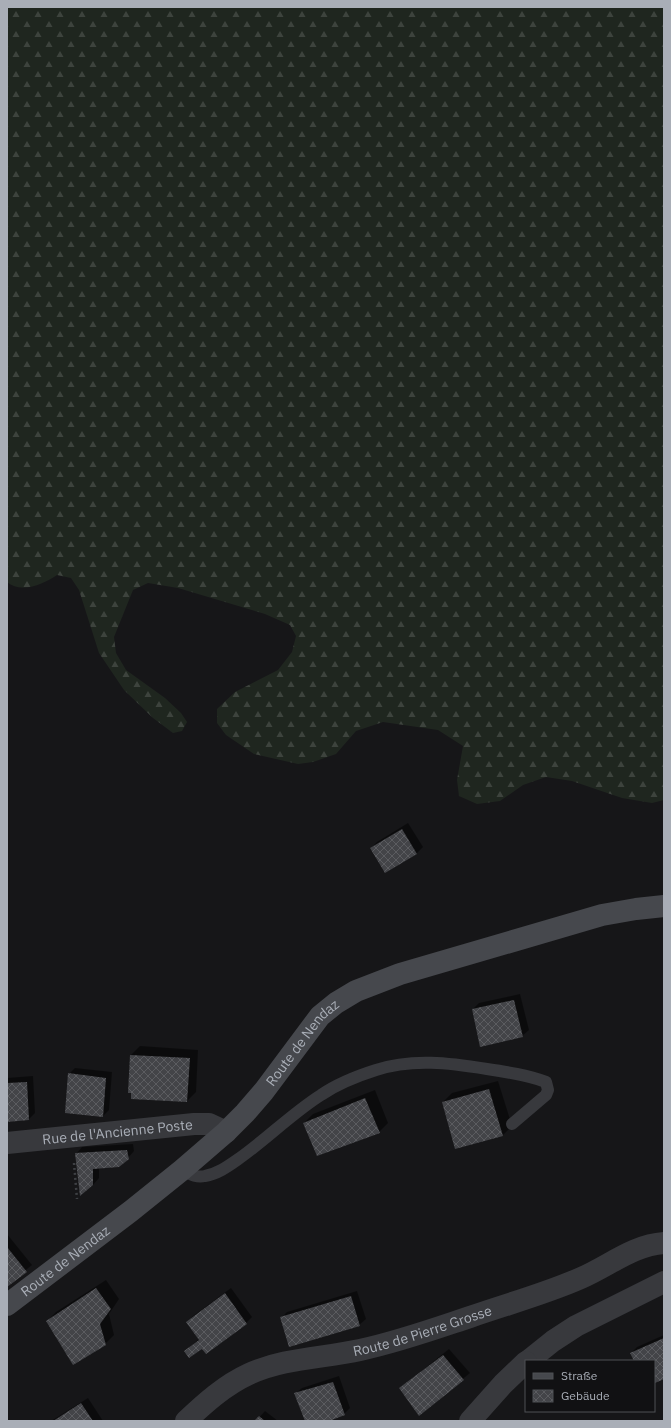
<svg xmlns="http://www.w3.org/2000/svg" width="671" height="1428" font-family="'IBM Plex Sans',sans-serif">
  <defs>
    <pattern id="forest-firs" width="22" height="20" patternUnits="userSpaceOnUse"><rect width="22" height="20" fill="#1f261f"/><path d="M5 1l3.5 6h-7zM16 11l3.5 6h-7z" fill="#3d433d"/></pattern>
    <pattern id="building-cross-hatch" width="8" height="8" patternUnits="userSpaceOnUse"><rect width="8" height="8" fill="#434448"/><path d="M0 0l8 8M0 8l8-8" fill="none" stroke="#5b5c60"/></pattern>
  </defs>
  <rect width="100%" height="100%" fill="#161618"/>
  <path fill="url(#forest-firs)" d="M7 7H664V800L652 803 622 798 572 781 546 777 523 785 500 801 477 804 459 796 457 780 463 746 438 730 383 722 356 731 336 754 313 762 298 764 254 754 226 735 217 723V709L235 692 278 670 292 652 296 636 290 625 265 614 178 588 148 583 133 590 114 637 116 653 126 670 165 698 181 713 187 722 182 731 173 733 153 718 124 690 99 653 79 590 71 578 57 575C44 584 21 594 7 582Z"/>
  <g fill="#0007">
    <path d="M408 823 423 847 416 854 371 848 377 842Z"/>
    <path d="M520 994 529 1030 522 1036 473 1009 479 1003Z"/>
    <path d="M140 1046 198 1050 196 1092 187 1101 131 1055Z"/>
    <path d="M75 1068 112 1072 109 1110 103 1116 69 1074Z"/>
    <path d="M33 1076 35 1113 29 1119 7 1121V1078Z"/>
    <path d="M498 1081 512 1126 503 1135 456 1148 443 1102 452 1093Z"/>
    <path d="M375 1090 388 1123 379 1132 304 1123 313 1114Z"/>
    <path d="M133 1144 134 1151 128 1158 99 1167V1178L93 1185 76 1154 82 1147Z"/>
    <path d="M7 1234 32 1265 7 1285Z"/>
    <path d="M106 1280 119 1299 109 1314 114 1335 105 1344 47 1321 56 1312Z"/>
    <path d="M231 1288 252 1317 246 1323 203 1348 185 1351 199 1339 187 1322 193 1316Z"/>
    <path d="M357 1291 366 1319 359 1325 281 1318 287 1312Z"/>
    <path d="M664 1335V1378H654V1361H635L631 1353 637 1347Z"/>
    <path d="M449 1349 470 1373 420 1414 400 1388Z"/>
    <path d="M339 1376 350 1408 344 1414 327 1421H306L295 1394 302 1388Z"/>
    <path d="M88 1398 103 1421H51Z"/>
    <path d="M265 1411 278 1421H256Z"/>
  </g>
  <g fill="url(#building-cross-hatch)">
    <path d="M402 829 417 854 385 873 370 848Z"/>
    <path d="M514 1000 523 1037 480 1047 472 1009Z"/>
    <path d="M130 1055 190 1058 187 1102 131 1099V1093H128Z"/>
    <path d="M68 1073 106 1078 103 1117 65 1113Z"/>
    <path d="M27 1082 29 1120 7 1122V1083Z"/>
    <path d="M489 1089 503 1136 455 1149 442 1102Z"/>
    <path d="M365 1098 380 1133 317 1156 303 1123Z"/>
    <path d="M127 1150 129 1159 119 1167 93 1169V1185L80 1196 75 1153Z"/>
    <path d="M7 1247 27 1272 7 1287Z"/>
    <path d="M96 1288 111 1309 100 1324 106 1345 73 1365 46 1321Z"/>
    <path d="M225 1293 247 1324 206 1354 202 1349 189 1358 184 1351 199 1340 186 1322Z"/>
    <path d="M351 1296 360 1326 289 1347 280 1317Z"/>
    <path d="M664 1338V1379L655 1383 654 1380V1361H634L630 1353Z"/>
    <path d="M443 1355 464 1380 419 1416 399 1388Z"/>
    <path d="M333 1382 345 1415 329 1421H305L294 1393Z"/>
    <path d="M81 1403 93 1421H53Z"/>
    <path d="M259 1416 265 1421H254Z"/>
  </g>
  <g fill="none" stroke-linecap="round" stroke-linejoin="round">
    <path stroke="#3e4044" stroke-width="2.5" stroke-dasharray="2 3" stroke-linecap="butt" d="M74 1163 77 1199"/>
    <path stroke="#38393d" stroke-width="12" d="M182 1170C190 1174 196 1178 205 1176 217 1174 227 1167 237 1160 266 1140 291 1114 321 1095 337 1084 357 1076 376 1070 412 1058 450 1063 487 1069 507 1072 527 1075 546 1082L548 1090 546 1095 512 1124"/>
    <g stroke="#38393d" stroke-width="22">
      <path id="s1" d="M7 1143 194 1124H209L226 1132"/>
      <path d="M528 1361 553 1341 576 1326 664 1282"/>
      <path id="s2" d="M186 1421C205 1403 225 1385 249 1374 283 1358 324 1358 360 1350 398 1342 434 1329 470 1317 507 1304 545 1294 581 1278 609 1266 633 1245 664 1243"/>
      <path d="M470 1421 503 1384 526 1362"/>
    </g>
    <path stroke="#46484d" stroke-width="22" id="s3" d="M7 1305 131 1211 182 1170 226 1132 245 1113 264 1091 320 1016 336 1003 356 991 400 974 602 915 636 909 664 906"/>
  </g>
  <g text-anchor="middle" stroke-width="3" stroke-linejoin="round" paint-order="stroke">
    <g font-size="14" fill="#a9aeb7" stroke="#111113">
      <text dy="5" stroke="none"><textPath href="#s3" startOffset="397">Route de Nendaz</textPath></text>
      <text dy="5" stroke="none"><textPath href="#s1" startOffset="111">Rue de l'Ancienne Poste</textPath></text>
      <text dy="5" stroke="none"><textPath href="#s3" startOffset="73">Route de Nendaz</textPath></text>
      <text dy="5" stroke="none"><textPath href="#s2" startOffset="258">Route de Pierre Grosse</textPath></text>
    </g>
  </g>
  <rect width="671" height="1428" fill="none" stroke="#a9aeb7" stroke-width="16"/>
  <rect x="525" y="1360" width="130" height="52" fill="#111113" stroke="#4e5055"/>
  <rect x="533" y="1373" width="20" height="6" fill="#46484d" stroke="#4e5055"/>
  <text x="561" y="1380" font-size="12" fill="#a9aeb7">Straße</text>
  <rect x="533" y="1390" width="20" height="12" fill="url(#building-cross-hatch)" stroke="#4e5055"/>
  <text x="561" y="1400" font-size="12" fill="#a9aeb7">Gebäude</text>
</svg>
